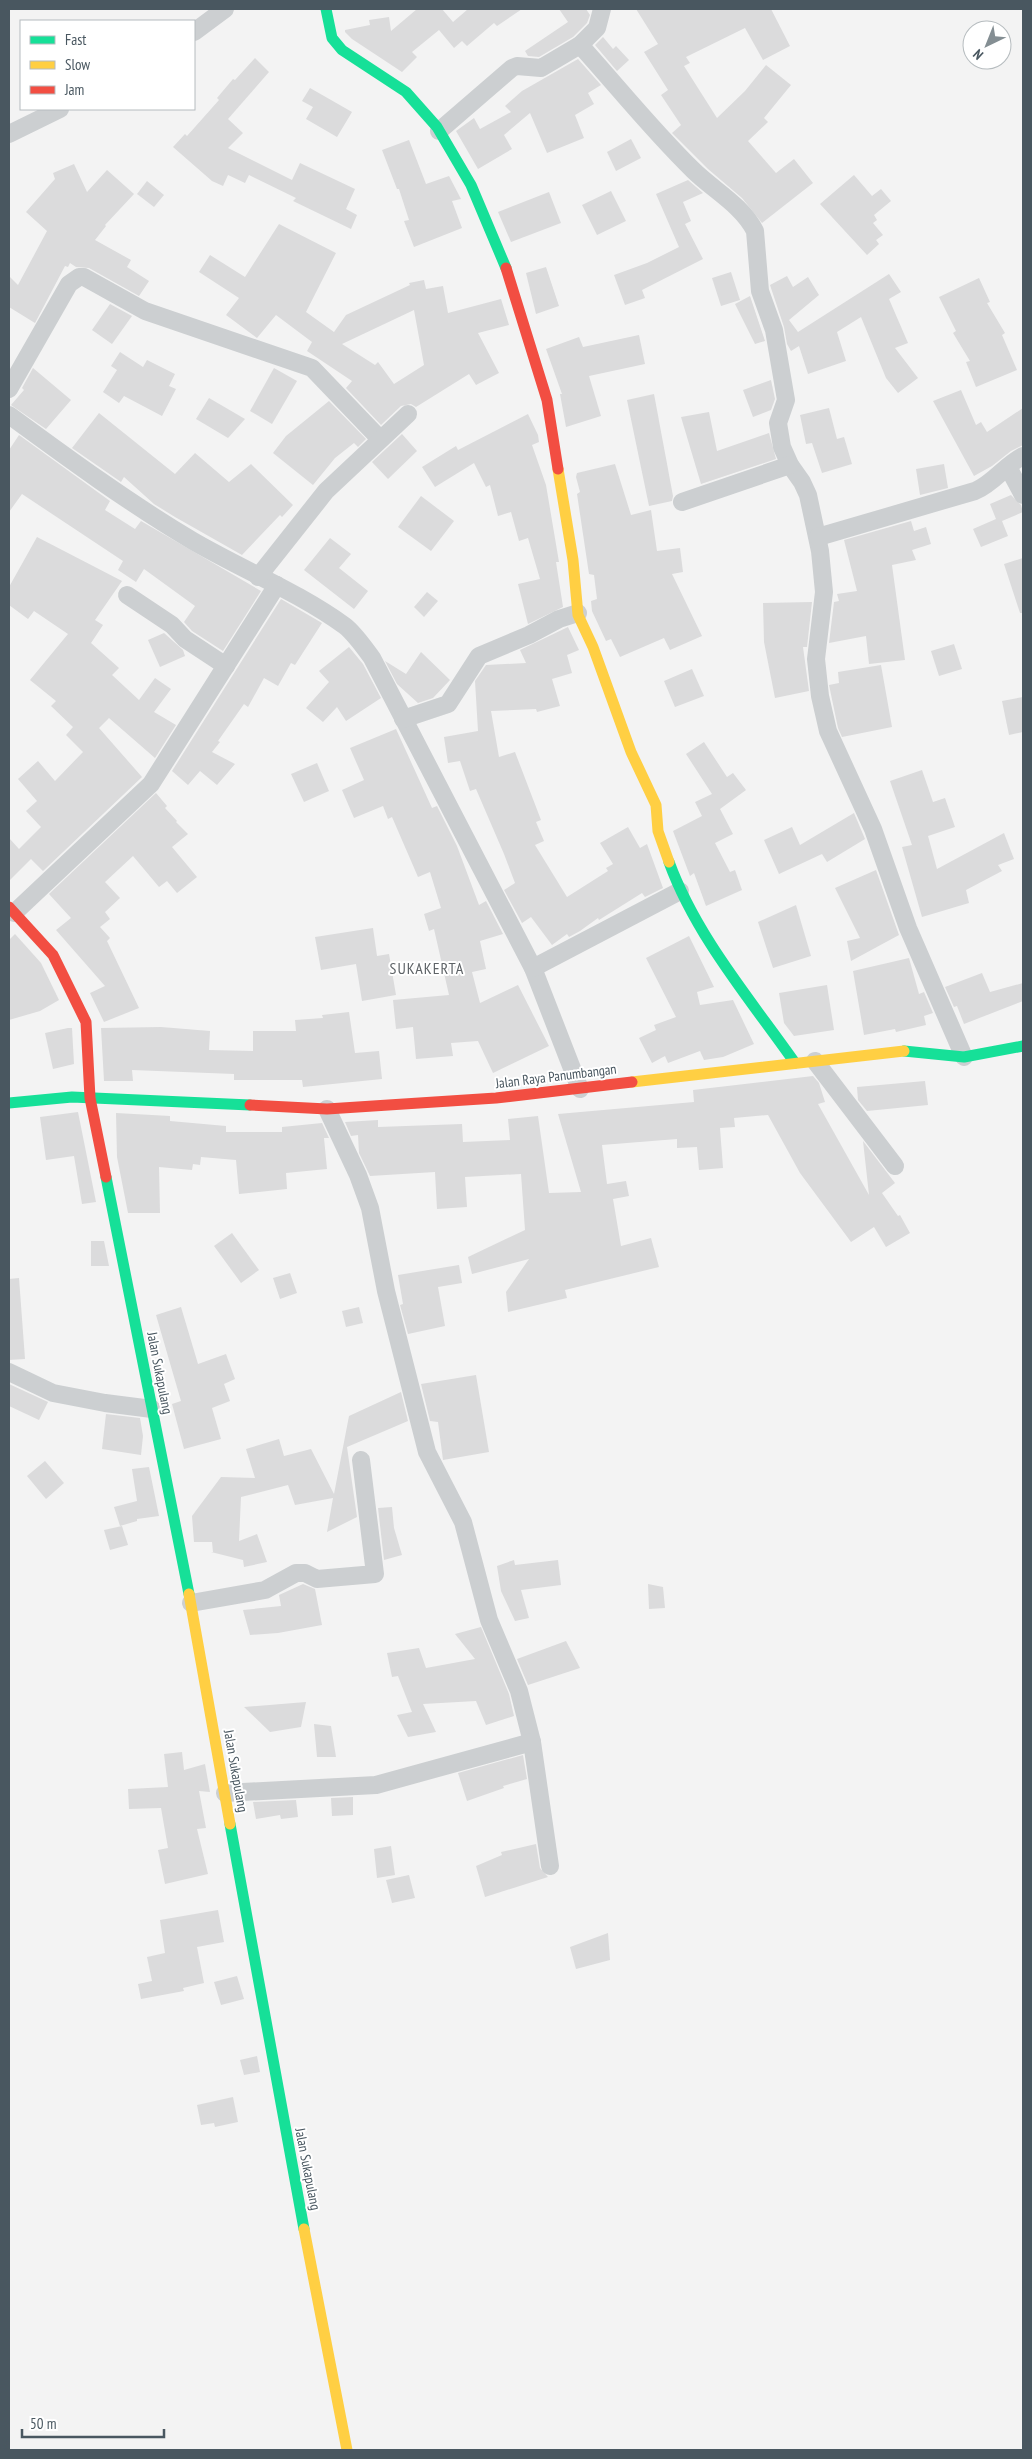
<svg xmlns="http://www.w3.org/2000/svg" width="1032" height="2459" font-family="'PT Sans Narrow',sans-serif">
  <rect width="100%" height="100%" fill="#f3f3f3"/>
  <g fill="#dbdbdc" fill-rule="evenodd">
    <path d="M417 9H442L453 22 468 9H522L497 26 494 23 467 46 462 41 454 48 439 30 412 52 417 57 402 72 352 39 345 32V30L370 25 369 20 389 17 391 31Z"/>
    <path d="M559 9H586L590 15 587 23 573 37 539 57 528 56 525 51 568 22Z"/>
    <path d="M636 9H771L790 46 763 60 745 28 686 57 690 63 684 66 717 118 745 91 766 65 791 85 764 118 768 122 748 141 776 173 794 159 813 183 762 223 742 198 708 169 672 133 681 125 661 95 668 90 644 52 658 44Z"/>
    <path d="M603 37 613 49 616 46 629 60 617 71 595 45Z"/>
    <path d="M255 58 269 72 228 119 243 133 228 148 292 180 300 163 355 189 346 209 357 215 351 229 293 201 296 198 249 175 245 183 228 175 223 186 212 181 173 147 185 134 187 136 219 100 217 98 233 79 235 80Z"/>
    <path d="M578 59 601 85 588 93 594 104 575 115 584 138 547 153 530 113 504 135 512 149 478 169 456 131 474 118 480 129 511 112 505 106 522 91Z"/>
    <path d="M310 88 352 112 337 137 306 119 313 107 302 101Z"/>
    <path d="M631 139 641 158 616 171 607 152Z"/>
    <path d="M409 140 426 184 449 176 461 199 452 201 462 228 414 247 404 221 409 220 399 189H397L382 150Z"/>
    <path d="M74 164 87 192 107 170 134 194 105 225 106 226 95 240 131 260 127 267 149 281 139 296 89 268 76 267 70 263 68 267 65 266 35 323 9 307V276L18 285 47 231 26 212 55 179 53 173Z"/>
    <path d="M854 175 872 196 881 189 891 201 874 215 877 220 873 223 883 235 876 240 879 244 867 255 820 204Z"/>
    <path d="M688 180 703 193 683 202 691 221 685 224 703 259 642 290 645 298 625 305 614 275 647 263 679 247 656 194Z"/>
    <path d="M147 181 164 195 154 207 137 194Z"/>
    <path d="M611 191 626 221 597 235 582 205Z"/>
    <path d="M549 192 561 223 511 242 498 212Z"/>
    <path d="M279 224 336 253 306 312 334 332 346 315 410 285 409 283 424 280 426 289 443 286 448 313 501 299 509 325 478 333 499 373 476 385 469 374 416 407 411 404 401 406 381 425 346 388 352 381 307 351 312 342 276 315 257 338 226 315 239 298 199 272 210 255 245 277ZM414 310 424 365 394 384 378 362 375 365 342 344Z"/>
    <path d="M546 267 559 306 536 314 526 273Z"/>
    <path d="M731 272 740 300 721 306 712 278Z"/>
    <path d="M889 274 901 292 889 299 908 343 895 348 918 378 898 393 886 378 861 317 837 332 846 361 808 374 799 346 791 351 787 344 784 327 770 285 787 276 793 287 808 277 819 295 789 320 798 332Z"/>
    <path d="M979 278 990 302 987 303 1005 333 1002 335 1017 370 976 387 966 362 970 361 953 333 956 331 939 297Z"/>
    <path d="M750 296 765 341 755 344 735 304Z"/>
    <path d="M110 304 132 316 112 344 92 330Z"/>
    <path d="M639 335 645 364 589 376 601 416 566 427 560 394H562L546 349 579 337 583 347Z"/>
    <path d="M120 352 143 367 147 360 175 374 169 386 176 389 162 416 124 396 119 403 103 392 117 370 111 366Z"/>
    <path d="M33 368 71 400 46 429 11 405 24 390 22 388Z"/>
    <path d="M274 368 297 381 272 424 250 411Z"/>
    <path d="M771 380 775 399 771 410 753 417 743 390Z"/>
    <path d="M961 390 976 425 981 422 987 432 1023 408V445L1011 451 992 466 974 476 933 401Z"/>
    <path d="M654 394 673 496 672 501 649 506 627 400Z"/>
    <path d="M209 398 245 419 228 438 196 419Z"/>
    <path d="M329 401 366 439 358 447 354 443 335 458 313 485 273 453 286 436Z"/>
    <path d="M829 408 837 439 844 437 852 464 822 473 812 443 806 444 800 415Z"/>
    <path d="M709 412 717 451 769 433 776 459 701 484 681 417Z"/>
    <path d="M99 413 175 474 195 453 229 482 251 464 293 505 282 517 280 515 242 555 175 517 154 504 124 477 121 482 72 448Z"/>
    <path d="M528 414 538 435 539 442 532 445 546 485 559 562H556L563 607 528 624 518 584 540 579 528 538 519 541 511 512 498 516 490 485 486 487 474 463 435 487 422 467 456 446 458 450Z"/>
    <path d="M402 434 417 451 388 479 372 462Z"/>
    <path d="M19 435 110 501 105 510 135 529 141 521 261 591 223 651 192 631 184 622 195 606 144 569 136 582 118 570 123 561 22 494 9 512V450Z"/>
    <path d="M615 464 631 515 651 510 657 551 680 548 683 572 672 574 702 636 670 650 664 638 620 657 611 639 606 641 592 611 591 601 597 599 594 575 589 574 577 494 580 492 576 477 577 473Z"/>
    <path d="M944 464 948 488 920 495 916 469Z"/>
    <path d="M1011 495 1021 505 1023 512 1002 521 1008 536 981 547 973 529 996 519 990 504Z"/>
    <path d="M421 496 454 521 431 551 398 527Z"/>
    <path d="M911 521 914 531 926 527 931 544 912 550 916 560 892 565 905 660 869 664 866 636 829 643 834 602 839 601 837 594 857 591 844 540Z"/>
    <path d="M37 537 122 581 95 620 103 625 91 643 119 668 112 675 139 700 155 678 171 689 154 712 176 725 155 758 109 718 99 728 142 777 43 871 31 859 9 881V838L19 849 41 827 26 811 37 801 18 779 38 761 55 781 83 752 66 735 73 727 51 706 56 701 30 680 68 634 34 611 28 619 9 605V587Z"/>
    <path d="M330 538 351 554 339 568 368 591 354 609 304 570Z"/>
    <path d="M1023 558V613H1020L1004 564Z"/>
    <path d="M427 592 438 601 424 617 414 607Z"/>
    <path d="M281 599 322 623 295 665 291 663 278 686 264 678 248 707 244 704 218 741 220 742 212 752 235 764 217 785 200 771 188 785 172 771Z"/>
    <path d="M812 602 807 647H803L809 691 775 698 764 642 763 603Z"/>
    <path d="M568 627 579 650 567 655 572 673 552 679 560 706 537 712 536 709 491 711 499 757 515 752 541 820 536 822 544 841 535 845 567 897 608 871 606 868 613 864 600 843 628 827 640 848 647 844 663 888 645 897 642 893 599 920 598 918 580 931 569 937 567 934 552 945 531 917 522 923 504 890 515 883 504 854 476 789 470 791 460 761 448 763 444 737 478 731 475 681 486 665 526 663 520 650Z"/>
    <path d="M164 633 183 650 185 656 160 667 148 640Z"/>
    <path d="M954 644 962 669 939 676 931 651Z"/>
    <path d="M349 647 363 664 381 698 346 721 337 707 323 722 306 708 329 682 319 671Z"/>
    <path d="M421 652 450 680 433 698 418 703 397 684 385 661 406 674Z"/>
    <path d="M881 665 892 727 842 737 838 728 829 685 839 683 838 672Z"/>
    <path d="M692 669 704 696 675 707 664 681Z"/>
    <path d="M1023 697V732L1009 735 1002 701Z"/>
    <path d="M396 729 432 808 437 806 457 846 479 905 486 901 503 934 480 941 486 969 472 972 480 1003 518 985 549 1046 493 1073 478 1041 451 1043 453 1056 416 1059 413 1027 396 1029 393 1000 449 995 434 929 429 931 424 914 441 908 430 872 418 877 392 817 388 819 383 806 354 818 342 790 364 780 350 748Z"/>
    <path d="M704 742 727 777 733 773 746 790 720 809 733 834 715 843 730 872 735 870 742 890 706 906 694 873 690 876 673 831 702 816 695 802 712 794 686 754Z"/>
    <path d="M317 763 329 791 304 802 291 774Z"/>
    <path d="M922 770 933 802 945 798 955 827 928 836 937 869 1004 833 1014 859 998 865 1002 871 966 890 969 903 922 917 902 847 912 845 890 781Z"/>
    <path d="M156 793 167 806 165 808 177 821 176 822 188 834 172 847 197 877 177 893 167 881 159 887 133 856 105 882 120 898 105 912 110 919 100 927 110 938 107 941 139 1008 104 1022 90 993 105 986 56 930 71 918 49 894Z"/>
    <path d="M854 813 865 839 827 862 822 854 779 874 764 840 792 827 800 845Z"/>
    <path d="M876 870 899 935 851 961 847 941 860 938 835 888Z"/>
    <path d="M796 905 811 956 773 968 758 922Z"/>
    <path d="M373 928 377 956 389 954 396 995 362 1001 356 964 321 970 315 937Z"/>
    <path d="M15 934 41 963 59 1000 40 1011 9 1020V940Z"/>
    <path d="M689 936 714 987 697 992 700 1005 733 1000 754 1044 723 1057 704 1060 700 1051 668 1063 665 1056 652 1063 639 1038 656 1030 654 1025 676 1017 646 958Z"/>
    <path d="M909 958 919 994 924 992 933 1013 924 1016 926 1025 896 1032 895 1029 864 1035 853 971Z"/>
    <path d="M982 973 990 992 1023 983V1001L964 1024 957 1006 954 1007 945 987Z"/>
    <path d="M827 985 834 1030 794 1036 784 1023 779 993Z"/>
    <path d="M349 1012 355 1053 379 1051 382 1079 303 1087 302 1080H234V1074L132 1070 133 1081H104L101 1028 161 1027 210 1031 209 1050 253 1051V1031H296L295 1020 323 1018 322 1015Z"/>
    <path d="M68 1028H72L74 1064 53 1069 45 1033Z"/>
    <path d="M813 1076 819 1083 825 1102 818 1104 869 1195 863 1141 895 1183 882 1193 898 1216 900 1215 910 1233 886 1247 874 1227 851 1242 800 1173 768 1115 734 1118 735 1127 720 1128 723 1168 699 1170 697 1147 677 1148V1139L602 1145 607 1184 626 1181 629 1196 613 1199 621 1246 651 1238 659 1267 565 1290 567 1298 508 1312 506 1292 529 1259 472 1274 468 1257 525 1230 521 1174 465 1177 467 1207 437 1209 435 1172 370 1176 359 1153 358 1135 351 1136 345 1122 378 1120V1127L462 1124 463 1142 510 1140 508 1119 538 1116 549 1193 581 1192 558 1114 694 1102 693 1090Z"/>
    <path d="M925 1081 928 1105 867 1111 858 1100 857 1087Z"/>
    <path d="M78 1112 96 1202 82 1204 74 1156 46 1160 40 1117Z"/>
    <path d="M116 1113 170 1116V1121L226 1126V1132H282V1127L322 1123 329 1138H324L327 1169 286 1173 287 1189 239 1194 236 1160 201 1157 200 1165 193 1164 192 1170 159 1167 160 1213H128L117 1157Z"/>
    <path d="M232 1233 259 1270 241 1283 214 1246Z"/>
    <path d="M91 1241H104L109 1266H91Z"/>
    <path d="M459 1265 462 1283 438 1287 445 1326 408 1334 400 1305 403 1304 398 1275Z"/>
    <path d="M290 1273 297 1293 280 1299 273 1278Z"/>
    <path d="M19 1278 25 1359 9 1360V1279Z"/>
    <path d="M181 1307 198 1364 226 1354 235 1379 224 1384 230 1401 212 1408 221 1439 184 1449 172 1404 181 1401 156 1315Z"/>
    <path d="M359 1307 363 1323 346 1327 342 1311Z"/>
    <path d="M476 1375 489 1452 443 1460 438 1422 430 1421 421 1384Z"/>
    <path d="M9 1384 48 1402 39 1420 9 1406Z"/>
    <path d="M401 1392 408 1421 347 1447 357 1517 327 1532 333 1498 295 1505 288 1485 241 1497 239 1541 257 1534 267 1562 244 1567 243 1560 211 1552H213L212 1542H194L192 1516 221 1477 255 1478 246 1449 279 1439 284 1456 311 1449 334 1494 349 1416Z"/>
    <path d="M106 1414 140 1418 143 1436 141 1455 102 1449Z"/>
    <path d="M45 1461 64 1483 46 1499 27 1476Z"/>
    <path d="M149 1467 159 1516 137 1519V1521L120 1526 114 1507 137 1501 132 1469Z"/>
    <path d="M392 1507 394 1528 402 1555 384 1560 378 1508Z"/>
    <path d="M122 1526 128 1545 110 1550 104 1530Z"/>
    <path d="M514 1560 515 1565 558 1560 561 1585 521 1590 529 1618 515 1621 501 1591 497 1566Z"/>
    <path d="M303 1584 315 1589 322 1625 278 1633 250 1635 243 1610 281 1606 279 1595Z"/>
    <path d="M648 1584 663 1587 665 1608 649 1609Z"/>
    <path d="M481 1627 509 1694 514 1716 486 1725 476 1701 423 1704 436 1732 408 1737 397 1715 412 1712 398 1676 392 1677 387 1653 419 1648 426 1668 475 1659 455 1634Z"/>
    <path d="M566 1641 580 1668 528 1685 517 1659Z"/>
    <path d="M306 1702 301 1727 270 1732 244 1707Z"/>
    <path d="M314 1724 331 1726 336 1757H317Z"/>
    <path d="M182 1752 184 1770 205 1764 210 1792 199 1791 206 1828 197 1829 208 1874 165 1884 158 1850 168 1848 161 1808 129 1809 128 1789 168 1787 164 1754Z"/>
    <path d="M523 1755 527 1779 503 1786 504 1788 467 1801 458 1773Z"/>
    <path d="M353 1797V1815L332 1816 331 1798Z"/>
    <path d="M296 1800 298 1817 281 1819 280 1815 256 1819 253 1802Z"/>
    <path d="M536 1844 540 1868 548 1877 485 1897 476 1866 502 1855 501 1852Z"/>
    <path d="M391 1846 395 1875 377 1878 374 1849Z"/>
    <path d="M409 1875 415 1898 392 1903 386 1880Z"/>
    <path d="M218 1910 224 1942 197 1947 204 1983 183 1988 184 1991 141 1999 138 1984 152 1981 147 1957 165 1953 160 1920Z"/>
    <path d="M608 1933 610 1960 576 1969 570 1947Z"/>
    <path d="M237 1976 244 1999 221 2005 214 1982Z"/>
    <path d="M257 2056 260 2072 244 2075 240 2060Z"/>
    <path d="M233 2097 238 2122 215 2127 214 2123 201 2125 197 2105Z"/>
  </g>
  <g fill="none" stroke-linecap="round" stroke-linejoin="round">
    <g stroke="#cccfd1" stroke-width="18">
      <path d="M194 32 225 9"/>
      <path d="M580 45C617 86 653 131 693 170 713 190 742 205 755 231L760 291 774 330 786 400 778 423 782 447 790 465 802 482 808 495 820 551 824 592 816 659 820 696 828 731 873 829 908 928 964 1057"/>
      <path d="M439 131 512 68 517 66 541 68 580 45 597 28 602 9"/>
      <path d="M9 134 60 109"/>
      <path d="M9 389 69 284 79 277H84L145 311 312 368 380 439"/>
      <path d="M9 415C69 459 129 503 193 541 243 570 298 592 345 626 355 634 364 647 372 658L533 968 580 1089"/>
      <path d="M1008 467 1023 495"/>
      <path d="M682 502 790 465"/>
      <path d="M818 537 975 491C994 483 1005 465 1023 456"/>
      <path d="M258 577 326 491 408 414"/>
      <path d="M127 595 172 625 185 639 226 666"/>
      <path d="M403 719 448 704 479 656 529 635 559 619 578 613"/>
      <path d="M14 913 151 784 277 585"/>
      <path d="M533 968 680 891"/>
      <path d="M815 1061 895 1166"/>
      <path d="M327 1109 358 1175 370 1208 386 1291 427 1452 463 1522 489 1620 519 1691 532 1742 550 1866"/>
      <path d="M9 1372 53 1393 105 1403 152 1409"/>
      <path d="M191 1603 265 1590 296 1573H305L317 1579 375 1574 361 1460"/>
      <path d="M225 1793 376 1785 532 1742"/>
    </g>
    <g stroke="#16e098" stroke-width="11">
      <path d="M326 9 332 38 342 50 406 92 437 127 471 185 506 268"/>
      <path d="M669 862C696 936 750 999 795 1063"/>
      <path d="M904 1051 964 1057 1023 1046"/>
      <path d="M9 1103 72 1097 250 1105"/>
      <path d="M106 1177 189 1594"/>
      <path d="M230 1824 304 2229"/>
    </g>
    <g stroke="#ffcf43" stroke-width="11">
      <path d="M558 469 573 560 578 615 593 647 631 752 656 805 658 831 669 862"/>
      <path d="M632 1082 904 1051"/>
      <path d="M189 1594 230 1824"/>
      <path d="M304 2229 347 2450"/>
    </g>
    <g stroke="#f24e42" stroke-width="11">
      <path d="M506 268 547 400 558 469"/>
      <path d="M9 907 53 955 86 1022 90 1098 106 1177"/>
      <path d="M250 1105 327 1109 496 1098 632 1082"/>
    </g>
  </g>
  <g text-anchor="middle" stroke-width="4" stroke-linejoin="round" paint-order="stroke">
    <g font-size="14" fill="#495760" stroke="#fff">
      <text transform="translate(556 1076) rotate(-7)" y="5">Jalan Raya Panumbangan</text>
      <text transform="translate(160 1373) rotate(79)" y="5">Jalan Sukapulang</text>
      <text transform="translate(236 1771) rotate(80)" y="5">Jalan Sukapulang</text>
      <text transform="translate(308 2169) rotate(79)" y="5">Jalan Sukapulang</text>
    </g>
    <g font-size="16" letter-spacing="1" fill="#5e6367" stroke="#fff">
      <text x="427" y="974">SUKAKERTA</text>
    </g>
  </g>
  <rect width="1032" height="2459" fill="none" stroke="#495760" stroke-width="20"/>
  <rect x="20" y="20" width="175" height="90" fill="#ffffff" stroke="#b6bcbf"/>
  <rect x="30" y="36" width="25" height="8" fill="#16e098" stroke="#b6bcbf"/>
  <text x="65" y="45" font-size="15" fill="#495760">Fast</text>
  <rect x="30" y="61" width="25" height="8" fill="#ffcf43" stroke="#b6bcbf"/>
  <text x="65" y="70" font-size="15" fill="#495760">Slow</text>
  <rect x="30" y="86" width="25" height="8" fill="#f24e42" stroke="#b6bcbf"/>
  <text x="65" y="95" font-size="15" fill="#495760">Jam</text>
  <g transform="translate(987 45) rotate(223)"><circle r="24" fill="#ffffff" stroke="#b6bcbf"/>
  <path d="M0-4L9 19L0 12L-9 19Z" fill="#848e93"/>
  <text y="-8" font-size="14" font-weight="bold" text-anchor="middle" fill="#495760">N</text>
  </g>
  <path d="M22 2429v8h142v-8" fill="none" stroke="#495760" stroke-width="2.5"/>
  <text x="30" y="2429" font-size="15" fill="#495760" stroke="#ffffff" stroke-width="4" paint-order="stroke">50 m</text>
</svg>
